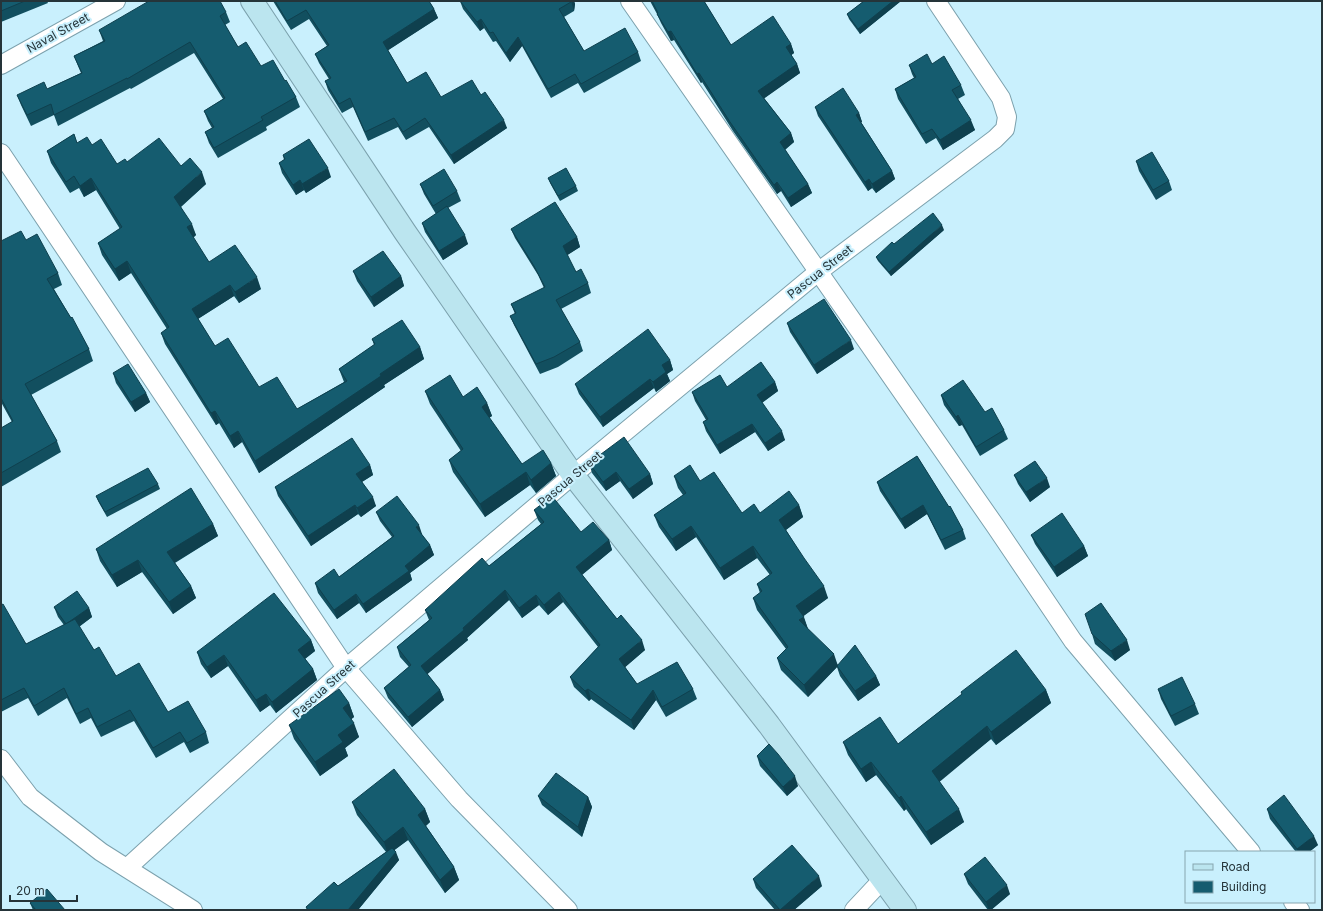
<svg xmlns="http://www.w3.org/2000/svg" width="1323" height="911" font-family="Inter,sans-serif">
  <rect width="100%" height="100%" fill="#c9f0fd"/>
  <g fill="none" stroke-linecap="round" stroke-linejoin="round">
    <defs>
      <g id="street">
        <path d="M630 1 996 527 1073 641 1251 852"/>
        <path d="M1 65 116 1"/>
        <path d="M1 153 346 668 459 799 568 910"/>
        <path d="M1 759 30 797 101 852 193 910"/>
        <path d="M127 868 346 668 573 475 818 272 995 139 1005 129 1007 117 1001 98 936 1"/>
        <path d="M1293 902 1300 910"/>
        <path d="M854 910 883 879"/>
      </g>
      <path id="secondary" d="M252 1 405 232 573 475 769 725 905 910"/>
    </defs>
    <use href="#street" stroke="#7ca1ad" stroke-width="20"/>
    <use href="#secondary" stroke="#7ca1ad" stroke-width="24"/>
    <use href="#street" stroke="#fff" stroke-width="18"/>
    <use href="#secondary" stroke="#bbe5ef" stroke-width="22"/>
  </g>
  <g fill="#124f5f">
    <path d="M1 1H47L48 3 1 22Z"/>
    <path d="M273 1H429L434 9 438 18 388 50 407 83 441 97 481 95 507 128 454 164 429 127 406 140 398 127 368 141 353 107 342 113 328 90 325 81 329 79 319 63 315 54 327 46 309 19 291 30Z"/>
    <path d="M460 1H574L575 4 574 11 564 17 584 51 638 52 641 61 584 93 578 83 551 98 522 46 510 62 496 41 493 42 484 28 480 31 463 9Z"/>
    <path d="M650 1H704L731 45 791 44 794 53 791 55 797 64 800 73 764 98 791 133 794 142 785 150 808 184 812 193 791 207 781 191 777 194 733 131 702 82 701 83 674 40 671 41 661 23 657 14Z"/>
    <path d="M864 1H901L860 34 849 19 847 14Z"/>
    <path d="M226 12 230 22 225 25 238 47 261 66 285 81 296 97 300 107 266 127 267 130 218 158 209 143 205 132 212 128 208 121 204 111 223 99 194 53 131 89 130 88 58 126 54 115 31 126 21 105 17 95 47 89 81 73 78 66 74 56 103 41 99 30Z"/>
    <path d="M932 64 961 85 965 95 958 99 975 130 943 150 936 138 926 144 898 99 895 89 914 78 912 74 909 65Z"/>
    <path d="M815 107 859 113 862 122H861L892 171 895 179 876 193 872 188 868 191 818 116Z"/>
    <path d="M74 134 77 143 92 145 117 164 127 162 181 166 206 184 181 207 196 235 193 238 209 262 261 289 239 303 234 296 198 319 215 346 259 387 297 409 344 382 339 369 374 345 372 339 420 347 424 359 384 385 385 387 259 473 242 442 234 448 219 423 216 425 165 344 161 333 167 329 131 273 119 281 102 255 98 243 120 229 96 190 84 197 79 188 70 193 51 163 47 151Z"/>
    <path d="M283 155 331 177 306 193 304 190 296 195 282 173 279 163 284 160Z"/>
    <path d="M1136 161 1169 181 1172 190 1156 200 1139 171Z"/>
    <path d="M548 178 576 186 578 191 560 201 550 183Z"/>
    <path d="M420 184 457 191 461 201 448 208 468 244 443 260 425 232 422 223 436 214 424 194Z"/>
    <path d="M511 229 577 237 580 247 567 255 576 272 588 283 591 293 561 309 580 342 583 351 558 367 540 374 514 325 510 316 515 314 511 304 544 288 538 275 515 238Z"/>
    <path d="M944 230 891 276 878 261 876 257 894 244Z"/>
    <path d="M26 240 58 273 62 285 54 289 89 349 93 361 31 395 57 441 61 452 1 487V428L12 422 1 402V241Z"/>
    <path d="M353 271 401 276 404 286 374 307 357 281Z"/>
    <path d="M787 323 854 349 817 374 790 332Z"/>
    <path d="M670 360 673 370 667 374 670 381 656 392 654 388 603 427 579 394 575 384Z"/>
    <path d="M113 373 146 393 150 402 135 412 116 383Z"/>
    <path d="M775 382 778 391 762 403 785 440 768 451 755 432 720 454 706 431 703 422 706 420 695 401 692 392 727 387Z"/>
    <path d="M425 391 463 397 487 403 492 416 489 418 522 464 551 463 556 476 536 493 530 485 485 517 453 472 449 460 461 451 430 404Z"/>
    <path d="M941 395 985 412 1004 430 1008 439 980 456 962 425 959 426 944 405Z"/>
    <path d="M917 456 963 530 966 539 945 550 927 514 905 529 880 491 877 482Z"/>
    <path d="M589 463 650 474 653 484 633 499 620 481 606 491 592 473Z"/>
    <path d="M370 465 373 475 362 482 376 506 361 517 358 514 311 546 278 496 275 487Z"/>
    <path d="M1014 475 1050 487 1030 502 1018 484Z"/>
    <path d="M674 476 700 481 742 513H760L799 505 803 517 786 530 828 598 803 616 808 629 838 665 876 676 880 685 858 701 840 676 837 667 808 697 781 670 777 658 786 649 757 610 753 598 760 593 757 584 770 575 757 558 724 580 696 537 676 551 659 527 654 515 683 495 678 488Z"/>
    <path d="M158 484 160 489 107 517 98 501 96 496Z"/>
    <path d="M534 510 581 532 609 540 612 550 582 575 617 619 645 650 625 667 637 684 693 689 697 699 666 717 656 700 634 730 591 699 589 701 574 687 570 677 598 647 563 602 548 615 539 605 522 618 509 600 467 638 468 640 427 674 440 690 444 700 412 727 388 698 384 688 409 667 400 657 397 647 429 620 425 610 489 566 541 524 538 520Z"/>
    <path d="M376 512 422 534V535L430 545 434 555 410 573 412 580 366 613 359 603 337 619 318 593 315 583 339 577 392 537 380 521Z"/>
    <path d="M213 524 218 536 175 563 191 586 196 598 173 614 142 572 117 587 100 561 96 549Z"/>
    <path d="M1031 535 1084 546 1088 556 1057 577 1035 544Z"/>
    <path d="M1 605 26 644 64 625 58 617 54 607 89 608 92 617 79 627 94 650 116 676 168 712 206 732 209 743 190 753 184 742 156 758 134 721 101 737 91 718 80 724 67 698 38 716 28 698 1 712Z"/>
    <path d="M1092 634 1130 650 1115 661 1095 644Z"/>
    <path d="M311 640 315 651 305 659 313 669 317 680 276 713 270 705 260 712 228 666 211 678 201 664 197 652Z"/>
    <path d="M1158 689 1195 704 1199 714 1175 726 1161 699Z"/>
    <path d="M1046 690 1051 703 996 745 991 739 939 781 964 822 931 845 906 809 904 811 876 775 866 782 848 755 843 742 898 744 962 694 961 692Z"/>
    <path d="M349 703 354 717 351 719 359 737 345 748 348 756 320 776 294 739 289 725Z"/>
    <path d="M757 756 798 786 787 796 760 766Z"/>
    <path d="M538 796 588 797 592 807 582 837 542 805Z"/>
    <path d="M352 802 425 809 430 822 426 826 454 867 459 880 445 893 408 840 394 850 399 860 358 910H307L306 907 338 886 386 852 357 815Z"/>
    <path d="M1267 809 1318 845 1309 852H1296L1270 819Z"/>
    <path d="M964 874 1010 894 991 910H988L968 884Z"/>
    <path d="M753 879 822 886 794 910H775L756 888Z"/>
    <path d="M30 903 65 910H33Z"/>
  </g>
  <g fill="#0f404e">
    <path d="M571 1H574L575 4 574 11Z"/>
    <path d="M893 1H901L860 34 858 29Z"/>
    <path d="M434 9 438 18 387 51 383 42Z"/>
    <path d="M481 19 484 28 480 31 477 22Z"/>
    <path d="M671 31 674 40 671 41 668 32Z"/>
    <path d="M518 37 522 46 510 62 506 53Z"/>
    <path d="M791 44 794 53 789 57 786 47Z"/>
    <path d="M797 64 800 73 762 100 758 91Z"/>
    <path d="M699 73 702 82 701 83 697 74Z"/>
    <path d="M859 113 862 122 860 123 856 115Z"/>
    <path d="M504 120 507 128 454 164 451 155Z"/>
    <path d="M971 120 975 130 943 150 940 140Z"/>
    <path d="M791 133 794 142 783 151 780 142Z"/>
    <path d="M328 168 331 177 306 193 302 184Z"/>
    <path d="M892 171 895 179 876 193 872 184Z"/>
    <path d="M202 172 206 184 178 209 174 197Z"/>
    <path d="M91 178 96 190 84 197 80 186Z"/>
    <path d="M869 179 872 188 868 191 865 182Z"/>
    <path d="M300 180 304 190 296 195 293 185Z"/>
    <path d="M777 182 781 191 777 194 774 185Z"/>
    <path d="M808 184 812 193 791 207 788 198Z"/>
    <path d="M192 224 196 235 191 239 187 227Z"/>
    <path d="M942 225 944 230 891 276 889 272Z"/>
    <path d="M465 235 468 244 443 260 439 251Z"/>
    <path d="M577 237 580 247 566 256 563 246Z"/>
    <path d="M127 261 131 273 119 281 115 269Z"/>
    <path d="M401 276 404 286 374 307 371 297Z"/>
    <path d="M257 277 261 289 239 303 235 292Z"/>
    <path d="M230 285 234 296 196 320 192 309Z"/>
    <path d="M851 340 854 349 817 374 814 365Z"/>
    <path d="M420 347 424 359 384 385 385 387 259 473 255 461 380 374Z"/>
    <path d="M670 360 673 370 667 374 670 381 656 392 653 382 662 365Z"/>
    <path d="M650 379 654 388 603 427 600 417Z"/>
    <path d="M775 382 778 391 760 404 757 395Z"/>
    <path d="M146 393 150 402 135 412 131 402Z"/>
    <path d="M487 403 492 416 486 419 482 407Z"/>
    <path d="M215 411 219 423 216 425 211 413Z"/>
    <path d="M958 415 962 425 959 426 956 417Z"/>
    <path d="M752 424 755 432 720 454 717 445Z"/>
    <path d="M238 431 242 442 234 448 230 436Z"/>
    <path d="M782 431 785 440 768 451 765 443Z"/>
    <path d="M551 463 556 476 536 493 531 480Z"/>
    <path d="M370 465 373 475 360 483 356 474Z"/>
    <path d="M526 472 530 485 485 517 480 504Z"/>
    <path d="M616 472 620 481 606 491 603 482Z"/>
    <path d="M650 474 653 484 633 499 629 489Z"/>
    <path d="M1047 478 1050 487 1030 502 1026 492Z"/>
    <path d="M373 497 376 506 361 517 357 508Z"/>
    <path d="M355 505 358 514 311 546 308 536Z"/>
    <path d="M799 505 803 517 783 532 779 520Z"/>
    <path d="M923 505 927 514 905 529 901 519Z"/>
    <path d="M213 524 218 536 172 564 167 552Z"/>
    <path d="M419 525 422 534 419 536 416 527Z"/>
    <path d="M691 526 696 537 676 551 672 539Z"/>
    <path d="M609 540 612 550 579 577 576 567Z"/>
    <path d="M430 545 434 555 410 573 412 580 366 613 363 604 405 566Z"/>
    <path d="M753 546 757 558 724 580 720 568Z"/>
    <path d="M1084 546 1088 556 1057 577 1054 567Z"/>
    <path d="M138 560 142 572 117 587 112 575Z"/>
    <path d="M191 586 196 598 173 614 169 602Z"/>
    <path d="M824 586 828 598 801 618 796 606Z"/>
    <path d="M505 590 509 600 467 638 468 640 424 677 421 666Z"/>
    <path d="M559 592 563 602 548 615 544 605Z"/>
    <path d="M356 594 359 603 337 619 334 610Z"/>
    <path d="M536 595 539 605 522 618 519 608Z"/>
    <path d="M89 608 92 617 70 633 66 624Z"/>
    <path d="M804 617 808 629 799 620Z"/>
    <path d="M311 640 315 651 302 661 298 650Z"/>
    <path d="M642 640 645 650 623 669 619 659Z"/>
    <path d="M1127 640 1130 650 1115 661 1111 651Z"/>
    <path d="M834 654 838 666 808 697 804 685Z"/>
    <path d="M224 655 228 666 211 678 207 667Z"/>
    <path d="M313 669 317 680 276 713 272 702Z"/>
    <path d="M876 676 880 685 858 701 855 691Z"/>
    <path d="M588 689 591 699 589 701 585 691Z"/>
    <path d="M440 690 444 700 412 727 408 717Z"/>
    <path d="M653 690 656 700 634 730 631 720Z"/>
    <path d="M1046 690 1051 703 996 745 991 732Z"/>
    <path d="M266 694 270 705 260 712 256 700Z"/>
    <path d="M349 703 354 717 348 722 343 708Z"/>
    <path d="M354 723 359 737 345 748 348 756 320 776 315 762 338 735Z"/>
    <path d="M987 726 991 739 937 784 932 771Z"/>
    <path d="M871 762 876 775 866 782 861 769Z"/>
    <path d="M795 776 798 786 787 796 783 787Z"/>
    <path d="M901 796 906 809 904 811 899 798Z"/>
    <path d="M588 797 592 807 582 837 578 827Z"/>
    <path d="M425 809 430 822 423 828 418 815Z"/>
    <path d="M959 809 964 822 931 845 926 832Z"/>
    <path d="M403 827 408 840 388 855 384 842Z"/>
    <path d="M1314 836 1318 845 1309 852H1298L1297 849Z"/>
    <path d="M396 852 399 860 358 910H348Z"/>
    <path d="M454 867 459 880 445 893 440 880Z"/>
    <path d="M819 876 822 886 794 910H780Z"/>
    <path d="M1007 885 1010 894 991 910H989L986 902Z"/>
  </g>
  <g fill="#155c6f" stroke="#0f404e">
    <path d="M1 1H25L1 11Z"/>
    <path d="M149 1H220L226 12 220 16 238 47 246 42 261 66 273 60 285 81 286 80 296 97 261 117 263 120 214 148 205 132 214 127 204 111 225 98 190 42 127 79V78L54 115 51 104 27 115 17 95 44 82 47 89 82 73 74 56 105 41 99 30Z"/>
    <path d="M275 1H429L434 9 383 42 407 83 426 72 441 97 472 80 481 95 485 92 504 120 451 155 425 118 403 132 394 118 365 132 350 98 339 104 325 81 331 78 315 54 329 45 306 10 287 21Z"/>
    <path d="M460 1H571V2L559 9 584 51 625 28 638 52 581 84 575 74 548 89 518 37 506 53 493 32 490 33 481 19 477 22Z"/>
    <path d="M652 1H704L731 45 773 16 791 44 786 47 797 64 758 91 791 133 780 142 808 184 788 198 777 182 774 185 730 122 699 73 697 74 671 31 668 32 657 14 658 13Z"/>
    <path d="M864 1H893L858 29 847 14Z"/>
    <path d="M927 54 932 64 944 56 961 85 952 90 971 120 940 140 932 129 922 134 895 89 916 77 909 65Z"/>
    <path d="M843 88 859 113 856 115 892 171 872 184 869 179 865 182 815 107Z"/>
    <path d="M74 134 77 143 87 137 92 145 101 139 117 164 125 159 127 162 159 138 181 166 190 158 202 172 174 197 192 224 187 227 209 262 235 245 257 277 235 292 230 285 192 309 215 346 228 338 259 387 277 377 297 409 347 381 339 369 375 344 372 339 402 320 420 347 380 374 381 376 255 461 238 431 230 436 215 411 211 413 161 333 169 327 127 261 115 269 98 243 122 227 91 178 80 186 74 176 66 182 47 151Z"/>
    <path d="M309 139 328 168 302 184 300 180 293 185 279 163 285 159 283 155Z"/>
    <path d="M1152 152 1169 181 1153 190 1136 161Z"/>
    <path d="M566 168 576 186 558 196 548 178Z"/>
    <path d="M444 169 457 191 433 206 420 184Z"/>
    <path d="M555 202 577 237 563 246 576 272 581 269 588 283 556 300 580 342 554 357 536 364 510 316 516 313 511 304 545 287 534 266 511 229Z"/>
    <path d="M447 206 465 235 439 251 422 223Z"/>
    <path d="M933 213 942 225 889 272 876 257 892 242 894 244Z"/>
    <path d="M21 231 26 240 37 234 58 273 47 279 71 318 72 317 89 349 25 384 57 441 1 473V428L13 421 1 398V241Z"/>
    <path d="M383 251 401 276 371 297 353 271Z"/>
    <path d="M824 299 851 340 814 365 787 323Z"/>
    <path d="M648 329 670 360 662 365 666 372 653 382 650 379 600 417 575 384Z"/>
    <path d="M761 362 775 382 757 395 782 431 765 443 752 424 717 445 703 422 708 419 692 392 720 375 727 387Z"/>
    <path d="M128 364 146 393 131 402 113 373Z"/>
    <path d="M450 375 463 397 477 387 487 403 482 407 522 464 543 450 551 463 531 480 526 472 480 504 449 460 463 449 425 391Z"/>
    <path d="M963 380 985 412 992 408 1004 430 976 447 958 415 956 417 941 395Z"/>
    <path d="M624 437 650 474 629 489 616 472 603 482 589 463Z"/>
    <path d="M352 438 370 465 356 474 373 497 357 508 355 505 308 536 275 487Z"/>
    <path d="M917 456 949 507 950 506 963 530 941 540 923 505 901 519 877 482Z"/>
    <path d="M1035 461 1047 478 1026 492 1014 475Z"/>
    <path d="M690 465 700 481 714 472 742 513 754 504 760 513 789 491 799 505 779 520 804 558 824 586 796 606 804 617 799 620 834 654 804 685 777 658 788 647 753 598 762 591 757 584 772 573 753 546 720 568 691 526 672 539 654 515 686 493 674 476Z"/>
    <path d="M148 468 158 484 105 512 96 496Z"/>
    <path d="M191 488 213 524 167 552 191 586 169 602 138 560 112 575 96 549Z"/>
    <path d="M397 496 419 525 416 527 430 545 405 566 409 571 363 604 356 594 334 610 315 583 334 569 339 577 394 536 376 512Z"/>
    <path d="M552 496 581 532 593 522 609 540 576 567 617 619 621 615 642 640 619 659 637 684 677 662 693 689 662 707 653 690 631 720 588 689 585 691 570 677 600 645 559 592 544 605 536 595 519 608 505 590 463 628 464 630 421 666 440 690 408 717 384 688 411 665 397 647 432 618 425 610 482 558 489 566 544 522 534 510Z"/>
    <path d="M1062 513 1084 546 1054 567 1031 535Z"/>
    <path d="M77 591 89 608 66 624 54 607Z"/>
    <path d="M274 593 311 640 298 650 313 669 272 702 266 694 256 700 224 655 207 667 197 652Z"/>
    <path d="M1101 603 1127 640 1111 651 1092 634 1085 614Z"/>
    <path d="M3 604 26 644 75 619 94 650 99 647 116 676 139 663 168 712 188 701 206 732 187 743 180 732 153 748 130 710 97 727 88 708 76 714 64 688 34 706 24 688 1 700V605Z"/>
    <path d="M855 645 876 676 855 691 837 666Z"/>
    <path d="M1016 650 1046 690 991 732 987 726 932 771 959 809 926 832 901 796 899 798 871 762 861 769 843 742 880 717 898 744 962 694 961 692Z"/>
    <path d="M1182 677 1195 704 1171 716 1158 689Z"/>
    <path d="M339 689 349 703 343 708 354 723 338 735 343 742 315 762 289 725Z"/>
    <path d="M769 744 778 754 795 776 783 787 757 756Z"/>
    <path d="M394 769 425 809 418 815 454 867 440 880 403 827 384 842 352 802Z"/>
    <path d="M556 773 588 797 578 827 538 796Z"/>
    <path d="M1284 795 1314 836 1297 849 1267 809Z"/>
    <path d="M792 845 819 876 780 910 753 879Z"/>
    <path d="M392 848 396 852 348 910H308L306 907 334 882 338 886Z"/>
    <path d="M985 857 1007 885 986 902 964 874Z"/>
    <path d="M47 889 65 910H36L30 903Z"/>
  </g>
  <g text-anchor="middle" stroke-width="4" stroke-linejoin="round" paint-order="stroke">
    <g font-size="12" fill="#253439" stroke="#c9f0fd">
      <text transform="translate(58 33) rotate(-29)" y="4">Naval Street</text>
      <text transform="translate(820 272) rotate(-38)" y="4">Pascua Street</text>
      <text transform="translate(570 479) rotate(-40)" y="4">Pascua Street</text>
      <text transform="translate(324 689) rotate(-42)" y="4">Pascua Street</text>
    </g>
  </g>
  <rect width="1323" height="911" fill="none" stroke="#253439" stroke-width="4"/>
  <rect x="1185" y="851" width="130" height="52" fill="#c9f0fd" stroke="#87a5af"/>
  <rect x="1193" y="864" width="20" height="6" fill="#bbe5ef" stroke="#87a5af"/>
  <text x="1221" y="871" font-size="12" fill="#253439">Road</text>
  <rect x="1193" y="881" width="20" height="12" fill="#155c6f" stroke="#87a5af"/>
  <text x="1221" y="891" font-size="12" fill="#253439">Building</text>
  <path d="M10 895v6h67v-6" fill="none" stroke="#253439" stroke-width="2"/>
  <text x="16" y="895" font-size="12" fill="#253439" stroke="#c9f0fd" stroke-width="3" paint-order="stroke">20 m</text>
</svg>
